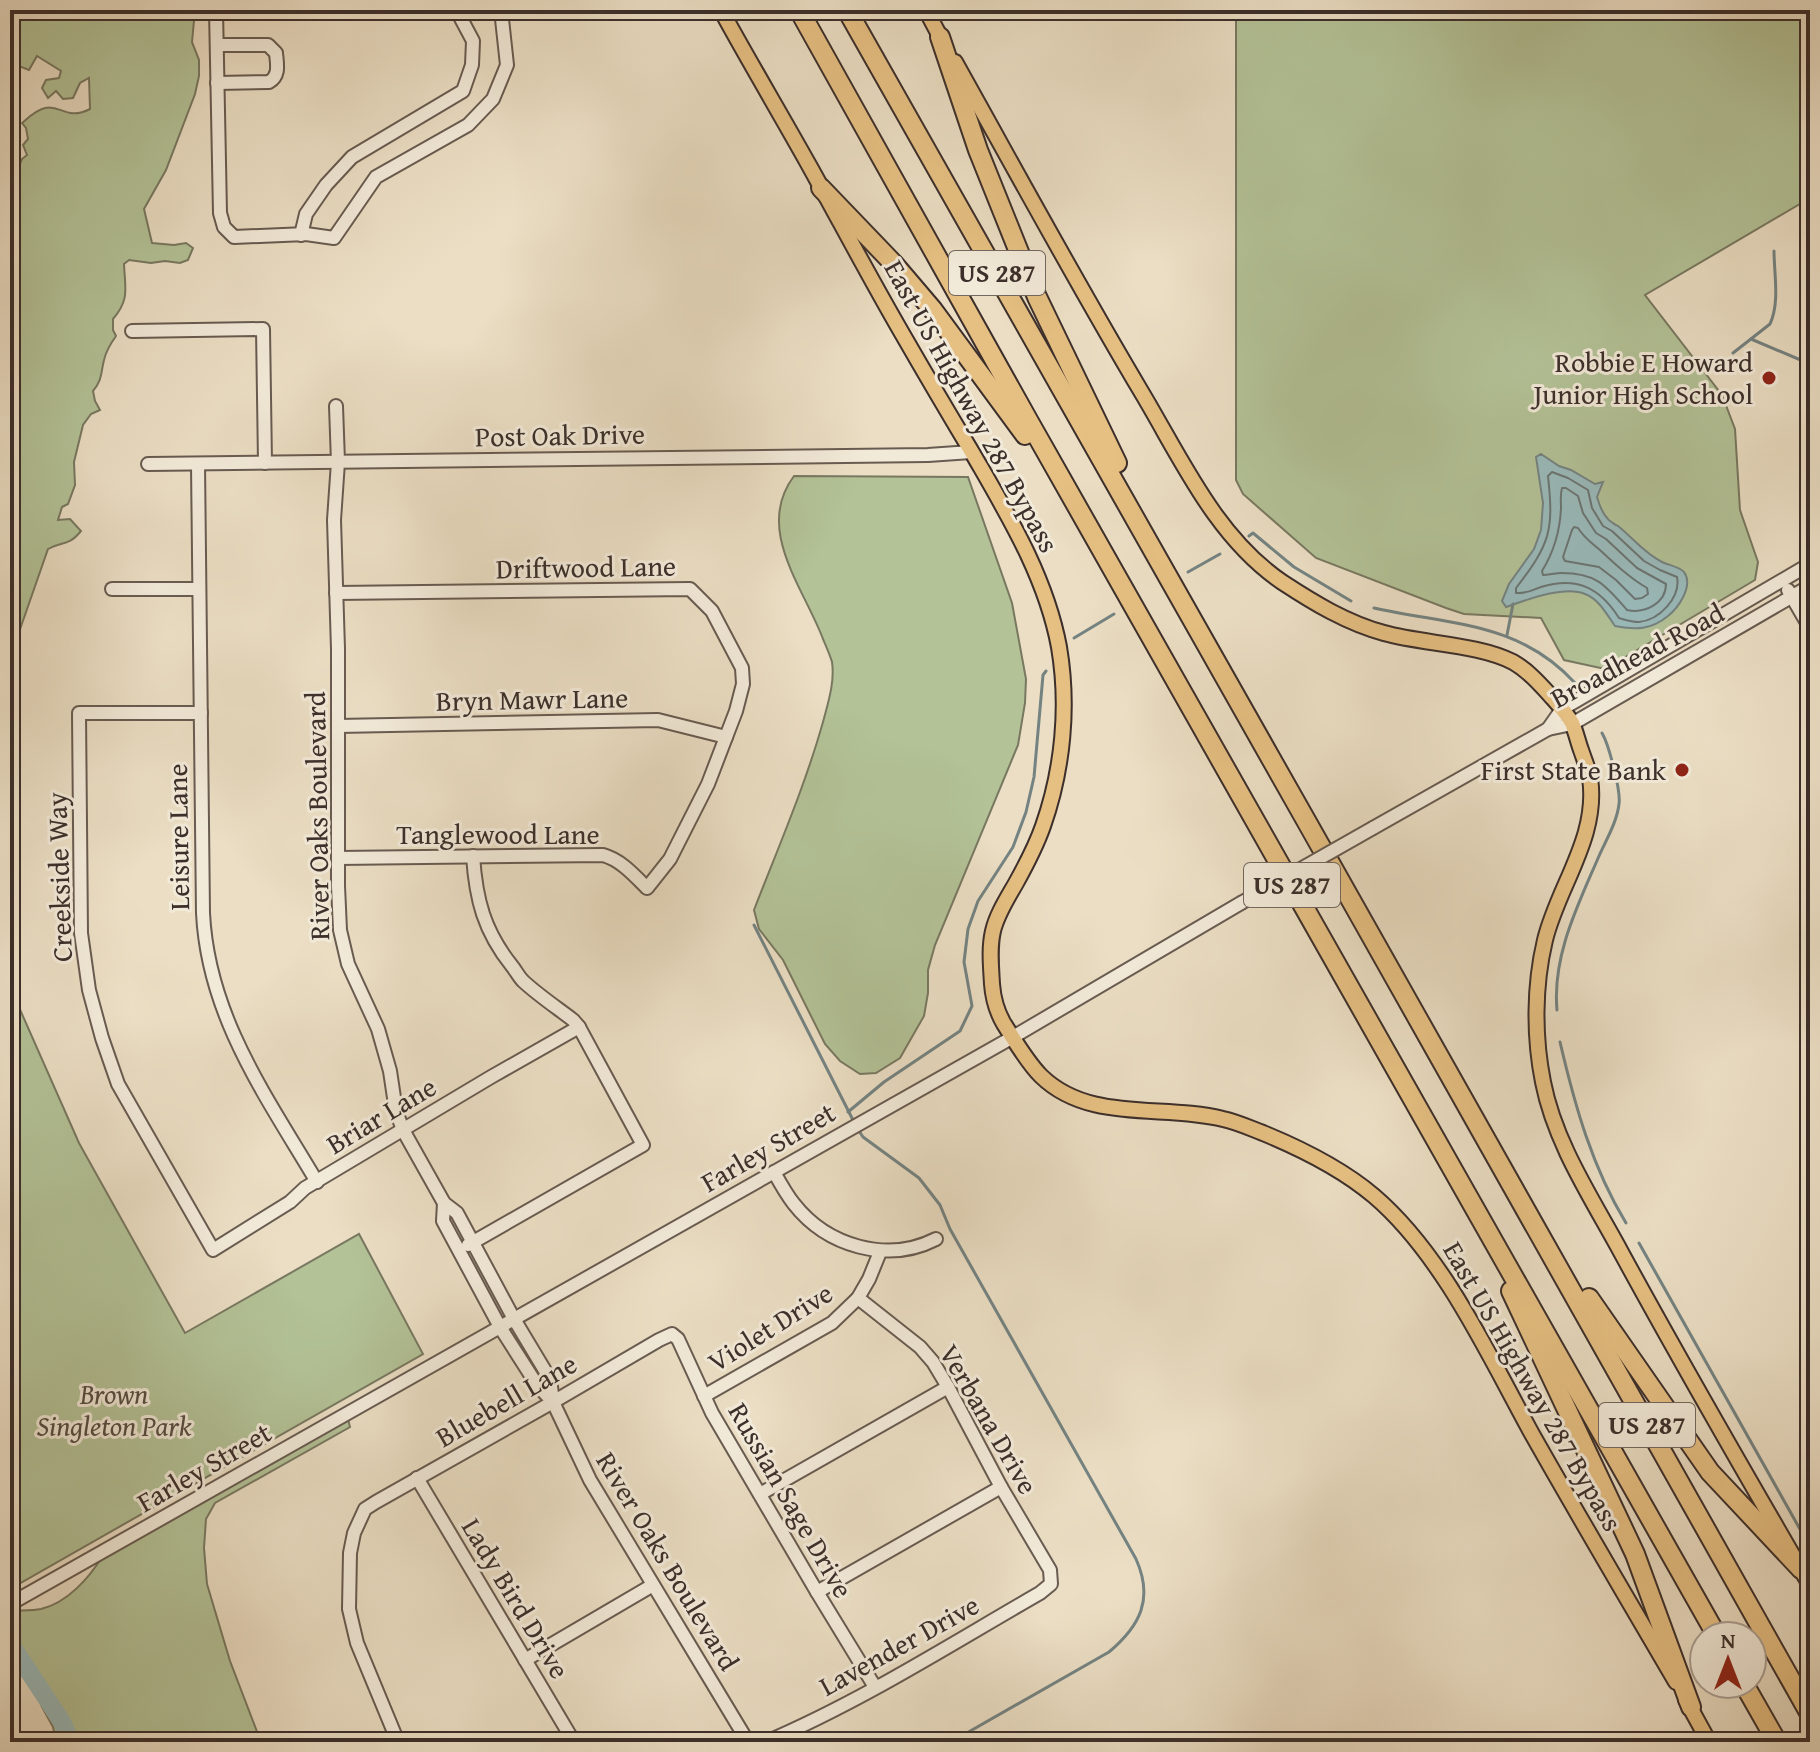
<svg xmlns="http://www.w3.org/2000/svg" width="1820" height="1752" font-family="'Gentium Book Plus',serif">
  <rect width="100%" height="100%" fill="#ebdec4"/>
  <filter id="stains"><feTurbulence type="fractalNoise" baseFrequency=".0025" numOctaves="4"/><feColorMatrix values="0 0 0 0 .2 0 0 0 0 .09 0 0 0 0 .02 0 0 0 .5 -.17"/></filter>
  <radialGradient id="worn" r=".72"><stop offset=".6" stop-color="#630" stop-opacity="0"/><stop offset="1" stop-color="#630" stop-opacity=".3"/></radialGradient>
  <g fill="#b3c297" stroke="#787861" stroke-width="2" fill-rule="evenodd">
    <path d="M10 10H195L192 42 199 60V76L195 94 166 170 144 209 152 243 174 245 186 243 193 248 188 260 180 263 165 261 151 263 129 260 124 264C125 289 130 299 113 319V330L116 336C111 343 106 351 104 360 101 372 102 381 93 391L95 401 100 410 91 414 83 425 74 462 75 485 68 504 62 507 58 520 70 519 81 531C68 547 62 541 48 549L10 658ZM37 56 61 71 59 78 46 80 42 88 48 98 56 91 63 99 73 98 80 83 89 78 90 109C67 121 60 104 45 108 36 110 29 117 22 123L26 128 28 139 23 145 27 155 22 159 19 166 16 144 11 118 15 99 16 78 19 66 29 70Z"/>
    <path d="M1236 10H1810V198L1645 295 1722 395 1735 429 1740 510 1758 562 1755 580 1605 669 1564 660 1541 618 1464 614 1446 608 1316 558 1243 494 1236 480Z"/>
    <path d="M794 476 968 477 1012 603 1026 679 1025 703 1018 745 935 945 928 970V993L924 1016 900 1058 876 1073 860 1074 840 1061 825 1044 783 960 759 929 754 910C778 848 805 786 823 722 828 703 835 682 832 662 830 655 826 646 823 639 804 588 754 529 794 476Z"/>
    <path d="M10 774 18 1005 79 1143 185 1333 359 1234 423 1354 10 1589Z"/>
    <path d="M348 1419 350 1427 215 1503 206 1519 204 1548 207 1584 230 1661 261 1742H56L53 1727 41 1705 39 1683 10 1657V1611C19 1610 31 1611 41 1609 67 1603 89 1578 102 1557Z"/>
  </g>
  <path fill="#9abbbc" stroke="#748382" stroke-width="2" d="M1541 454 1559 466 1571 470 1595 484 1603 482 1597 497C1599 504 1602 513 1608 519 1608 520 1617 526 1618 526 1633 538 1644 553 1662 562 1668 565 1680 567 1684 572 1694 586 1678 608 1668 616 1651 630 1636 630 1615 626 1607 615 1599 599 1585 594 1565 585 1526 600 1506 607L1502 601 1509 584 1534 549 1541 530 1543 503 1536 457Z"/>
  <g fill="none" stroke-linecap="round" stroke-linejoin="round">
    <g stroke="#6b7574" stroke-width="2">
      <path d="M1552 472 1568 478 1588 490 1592 508 1603 526 1612 531 1644 561 1660 570 1677 577C1681 598 1659 620 1639 622 1632 622 1626 620 1619 618 1600 588 1577 576 1541 587 1532 590 1526 594 1516 593V588C1550 544 1554 531 1548 476Z"/>
      <path d="M1562 488H1566L1578 496 1583 513 1596 533 1606 539 1637 568 1666 584C1666 603 1645 614 1627 610 1606 586 1597 573 1562 573 1555 573 1549 575 1543 575L1542 571C1555 550 1560 531 1561 508 1561 500 1560 495 1562 488Z"/>
      <path d="M1574 527 1578 528C1585 539 1592 543 1601 551 1616 565 1630 578 1647 588L1648 594 1642 598 1635 599 1616 580 1599 567 1565 561 1563 557 1572 530Z"/>
    </g>
    <g stroke="#748382" stroke-width="3">
      <path d="M1751 339 1810 364"/>
      <path d="M1733 353 1770 324C1780 303 1774 273 1774 251"/>
      <path d="M1249 536 1253 533 1294 567 1351 601"/>
      <path d="M1188 572 1220 554"/>
      <path d="M1374 608C1450 625 1518 621 1575 683"/>
      <path d="M1507 635 1513 604"/>
      <path d="M1074 638 1114 614"/>
      <path d="M754 925 854 1122"/>
      <path d="M1557 1010C1552 956 1578 905 1599 856 1606 840 1617 822 1619 804 1621 791 1609 745 1602 733"/>
      <path d="M1560 1042C1575 1106 1592 1167 1626 1223"/>
      <path d="M848 1112 884 1082 960 1031 972 1006 964 962 968 929 978 901 1013 847 1026 812 1034 777 1043 675 1046 671"/>
      <path d="M857 1128 863 1137 919 1178 940 1205 950 1229 1136 1559C1154 1599 1140 1626 1109 1652L951 1742"/>
      <path d="M1639 1243 1810 1547"/>
    </g>
    <path stroke="#9abbbc" stroke-width="18" d="M10 1643 62 1722 71 1742"/>
    <defs>
      <g id="minor">
        <path d="M216 10 220 213 224 227 234 237 306 234 334 238 376 177 468 125 493 99 507 65 501 10"/>
        <path d="M217 45H268L276 53C277 64 280 76 269 82L217 83"/>
        <path d="M301 235 306 214 326 185 352 157 463 91 472 65 473 41 457 11"/>
        <path d="M132 331 263 329 265 463"/>
        <path d="M336 406 338 462 334 520 338 649V886L340 930 348 964 378 1029 390 1071 396 1111 403 1130 444 1203 457 1213 514 1319 550 1379 553 1402"/>
        <path d="M148 464 928 455 971 452"/>
        <path d="M198 464 203 913C208 1016 266 1096 317 1182"/>
        <path d="M112 589H199"/>
        <path d="M1788 590 1810 628"/>
        <path d="M336 593 690 589 712 611 742 668 743 684 736 711 708 784 670 859 647 888C634 875 621 860 603 855L338 858"/>
        <path d="M201 713H79L81 933 89 990 102 1038 118 1084 213 1250 290 1202 305 1188 491 1077 579 1027"/>
        <path d="M338 726 658 720 726 737"/>
        <path d="M1548 729 1562 709 1810 564"/>
        <path d="M1373 828 1548 729 1572 724 1810 586"/>
        <path d="M774 1172C780 1183 786 1194 794 1204 827 1246 887 1264 936 1239"/>
        <path d="M444 1203 443 1221 500 1327 537 1385 553 1402 590 1480 748 1742"/>
        <path d="M468 1245 643 1145 579 1027 573 1020C556 1007 538 995 523 981 519 977 516 971 512 966 484 931 476 900 473 856"/>
        <path d="M704 1396 832 1323 858 1298 869 1279 880 1252"/>
        <path d="M417 1478 574 1742"/>
        <path d="M760 1494 948 1387"/>
        <path d="M817 1592 1001 1487"/>
        <path d="M10 1604 1013 1037 1241 903"/>
        <path d="M525 1660 653 1585"/>
        <path d="M398 1742 357 1643 349 1609 350 1553 354 1533 365 1509 376 1502 553 1402 659 1340 672 1334 678 1339 712 1413 817 1592 875 1687"/>
        <path d="M766 1742C862 1701 951 1644 1040 1593L1051 1584 1050 1570 1001 1487 948 1387 933 1362 920 1347 858 1298"/>
      </g>
      <g id="major">
        <path d="M721 10C750 63 781 115 810 167 841 223 871 280 903 335 926 375 949 414 973 454 1008 515 1046 577 1059 647 1069 706 1063 769 1043 826 1036 846 1026 865 1016 883 1007 899 997 914 993 931 989 948 991 966 992 984 993 998 997 1012 1004 1024 1015 1041 1027 1062 1041 1076 1089 1123 1163 1104 1223 1119 1237 1122 1250 1128 1263 1133 1302 1149 1341 1168 1374 1196 1443 1255 1488 1354 1532 1434 1579 1517 1628 1600 1676 1682"/>
        <path d="M926 10 944 44"/>
        <path d="M955 62C1017 173 1077 284 1142 393 1182 460 1216 537 1282 582 1314 603 1347 623 1384 633 1423 644 1478 644 1513 662 1527 670 1538 682 1549 694 1557 703 1566 712 1572 723 1576 732 1578 742 1581 750 1584 759 1588 768 1590 778 1599 837 1558 886 1545 940 1534 986 1534 1037 1543 1082 1555 1144 1593 1200 1622 1254 1683 1366 1746 1475 1810 1585"/>
        <path d="M1686 1700 1709 1742"/>
      </g>
      <g id="highway">
        <path d="M799 10 1028 420 1717 1636"/>
        <path d="M847 10C1169 577 1490 1146 1810 1714"/>
        <path d="M940 37 978 150 1037 297 1117 463"/>
        <path d="M821 188 893 263 933 310 1025 435"/>
        <path d="M1511 1291 1635 1554 1691 1707"/>
        <path d="M1589 1298 1710 1472 1801 1569"/>
        <path d="M1744 1684 1777 1742"/>
      </g>
    </defs>
    <use href="#minor" stroke="#685b51" stroke-width="16"/>
    <use href="#major" stroke="#3c2f2b" stroke-width="18"/>
    <use href="#highway" stroke="#3c2f2b" stroke-width="22"/>
    <use href="#minor" stroke="#f2ead9" stroke-width="12"/>
    <use href="#major" stroke="#e6bf82" stroke-width="14"/>
    <use href="#highway" stroke="#e6bf82" stroke-width="18"/>
    <defs>
      <path id="minor-bridge" d="M1241 903 1373 828"/>
    </defs>
    <use href="#minor-bridge" stroke="#685b51" stroke-width="16" stroke-linecap="butt"/>
    <use href="#minor-bridge" stroke="#f2ead9" stroke-width="12"/>
  </g>
  <g fill="#8f2418" stroke="#f2ead9" stroke-width="3">
    <circle cx="1769" cy="378" r="8"/>
    <circle cx="1682" cy="770" r="8"/>
  </g>
  <g text-anchor="middle" stroke-width="6" stroke-linejoin="round" paint-order="stroke">
    <g fill="#f2ead9" stroke="#73675f" stroke-width="2">
      <rect x="949" y="251" width="96" height="44" rx="6"/>
      <rect x="1244" y="863" width="96" height="44" rx="6"/>
      <rect x="1599" y="1403" width="96" height="44" rx="6"/>
    </g>
    <g font-size="26" font-weight="bold" fill="#3c2f2b">
      <text x="997" y="282">US 287</text>
      <text x="1292" y="894">US 287</text>
      <text x="1647" y="1434">US 287</text>
    </g>
    <g font-size="28" fill="#3c2f2b" stroke="#f2ead9" text-anchor="end">
      <text x="1753" y="372">Robbie E Howard<tspan x="1753" dy="32">Junior High School</tspan></text>
      <text x="1666" y="780">First State Bank</text>
    </g>
    <g font-size="28" fill="#3c2f2b" stroke="#f2ead9">
      <text transform="translate(972 406) rotate(61)" y="10">East US Highway 287 Bypass</text>
      <text transform="translate(560 435) rotate(-1)" y="10">Post Oak Drive</text>
      <text transform="translate(586 567) rotate(-1)" y="10">Driftwood Lane</text>
      <text transform="translate(1637 655) rotate(-28)" y="10">Broadhead Road</text>
      <text transform="translate(532 699) rotate(-1)" y="10">Bryn Mawr Lane</text>
      <text transform="translate(317 816) rotate(-91)" y="10">River Oaks Boulevard</text>
      <text x="498" y="844">Tanglewood Lane</text>
      <text transform="translate(178 837) rotate(-91)" y="10">Leisure Lane</text>
      <text transform="translate(59 877) rotate(-92)" y="10">Creekside Way</text>
      <text transform="translate(381 1115) rotate(-31)" y="10">Briar Lane</text>
      <text transform="translate(768 1147) rotate(-30)" y="10">Farley Street</text>
      <text transform="translate(770 1327) rotate(-32)" y="10">Violet Drive</text>
      <text transform="translate(1533 1386) rotate(60)" y="10">East US Highway 287 Bypass</text>
      <text transform="translate(506 1400) rotate(-30)" y="10">Bluebell Lane</text>
      <text transform="translate(989 1419) rotate(60)" y="10">Verbana Drive</text>
      <text transform="translate(204 1467) rotate(-30)" y="10">Farley Street</text>
      <text transform="translate(791 1500) rotate(60)" y="10">Russian Sage Drive</text>
      <text transform="translate(668 1561) rotate(59)" y="10">River Oaks Boulevard</text>
      <text transform="translate(516 1598) rotate(59)" y="10">Lady Bird Drive</text>
      <text transform="translate(899 1645) rotate(-29)" y="10">Lavender Drive</text>
    </g>
    <g font-size="28" font-style="italic" fill="#544c41" stroke="#f2ead9">
      <text x="114" y="1404">Brown<tspan x="114" dy="32">Singleton Park</tspan></text>
    </g>
  </g>
  <rect width="1820" height="1752" fill="none" stroke="#ebdec4" stroke-width="40"/>
  <rect x="12" y="12" width="1796" height="1728" fill="none" stroke="#3c2f2b" stroke-width="4"/>
  <rect x="20" y="20" width="1780" height="1712" fill="none" stroke="#3c2f2b" stroke-width="2"/>
  <g transform="translate(1728 1660)"><circle r="38" fill="#f2ead9" stroke="#a99f93" stroke-width="2"/>
  <path d="M0-6L14 30L0 20L-14 30Z" fill="#8f2418"/>
  <text y="-12" font-size="22" font-weight="bold" text-anchor="middle" fill="#3c2f2b">N</text>
  </g>
  <rect width="100%" height="100%" filter="url(#stains)"/>
  <rect width="100%" height="100%" fill="url(#worn)"/>
</svg>
